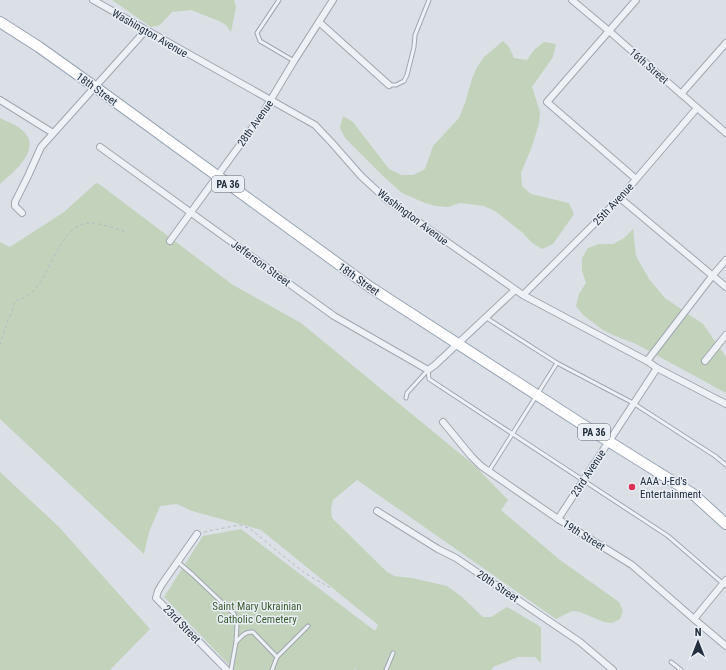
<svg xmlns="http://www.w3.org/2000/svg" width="726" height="670" font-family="'Roboto Condensed',sans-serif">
  <rect width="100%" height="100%" fill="#dbe0e7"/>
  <g fill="#c2d2bb">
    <path d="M112 0H234L236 7 231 32 226 25 219 21 191 10 172 12 160 25 151 27Z"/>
    <path d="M503 41 509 47 514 58 527 60 534 50 544 42 556 44 553 57 532 87 540 112 539 124 531 149 521 173 522 186 531 194 569 203 574 214 553 244 542 249 531 242 523 233 495 211 484 206 460 203 448 207 436 206 425 203 402 193 384 177 345 138 340 128 343 116 353 122 389 169 401 175H413L425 169 433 146 459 118 465 103 472 79 477 67 484 57Z"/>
    <path d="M0 118C8 122 18 125 24 132 42 149 13 173 0 184Z"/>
    <path d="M96 183 99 184 233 285 301 323 475 466 508 500 501 510 560 560 619 602 623 611 620 619 612 623 604 622 580 612 572 611 556 619 357 480 333 500 331 509 332 518 387 572 394 576 412 578 447 586 462 597 483 617H491L507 607 541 627V663L535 657H518L493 667 492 670H355L357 665 354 670H234L164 597 203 536 241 529 375 631 378 625 261 530 192 511 177 504 160 506 149 532 144 554 0 419V242L10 247 64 212Z"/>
    <path d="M633 229 636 256 649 279 665 298 703 324 726 357V393L636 344 613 335 603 330 583 315 576 306 579 294 586 283 582 271V258L588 248 599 244H613L624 238Z"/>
    <path d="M0 472 59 527 150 629 110 670H0Z"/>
  </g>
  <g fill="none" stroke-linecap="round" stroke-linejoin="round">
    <defs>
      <g id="service">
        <path d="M279 0 257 33 260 41 294 61"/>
        <path d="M389 85H396L404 81 407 75 414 47 415 35 429 0"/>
        <path d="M485 317 557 363 633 403 715 456 726 465"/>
        <path d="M428 370 429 379 668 536 726 586"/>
        <path d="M406 398 407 393 428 370"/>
        <path d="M489 471 557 363"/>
        <path d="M178 562 193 575 234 614 237 624 236 642 231 670"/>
        <path d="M236 642C241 637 245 631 253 632L277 657"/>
        <path d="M671 662 681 670"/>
        <path d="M272 670 277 657 308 626"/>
        <path d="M386 670 393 653"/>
      </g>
      <g id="minor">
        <path d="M93 0 315 125 332 143 361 176 387 200 523 295 647 361 657 368 726 404"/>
        <path d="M572 0 609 31 726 133"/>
        <path d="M636 0 547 102 636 179"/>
        <path d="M319 22 389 85"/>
        <path d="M681 94 726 43"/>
        <path d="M0 100 53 133"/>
        <path d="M100 147 334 316 428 370 435 365 515 290"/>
        <path d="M620 198 726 287"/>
        <path d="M22 213 15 206V202L28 176 41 147 146 30"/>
        <path d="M170 241 261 116 294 61 333 0"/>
        <path d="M523 295 620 198 697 108"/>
        <path d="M647 361 713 275 726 260"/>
        <path d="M705 361 726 335"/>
        <path d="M443 422 471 456 481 466 558 519 632 565 694 619 726 646"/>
        <path d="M377 511 438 549 456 558 580 642 613 670"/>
        <path d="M558 519 657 368"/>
        <path d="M197 534 162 584 158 591 156 598 227 670"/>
        <path d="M694 619 726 580"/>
      </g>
      <path id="primary" d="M0 22 39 47 95 87 370 287 608 441 693 494 726 524"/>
    </defs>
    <use href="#service" stroke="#a0a7b1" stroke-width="5"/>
    <use href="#minor" stroke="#a0a7b1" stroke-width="8"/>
    <use href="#primary" stroke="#99a5b4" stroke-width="12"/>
    <g stroke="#b5bbc2" stroke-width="1" stroke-dasharray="3 3" stroke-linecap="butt">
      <path d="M0 345 7 322 12 312 15 301C20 299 27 297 31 293 51 276 59 226 88 223 98 222 116 229 127 232"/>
      <path d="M204 532 239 525 249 528C268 543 286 559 305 573 314 579 323 583 332 589"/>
    </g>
    <use href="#service" stroke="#eef1f5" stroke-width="3"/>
    <use href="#minor" stroke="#eef1f5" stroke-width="6"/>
    <use href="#primary" stroke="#fff" stroke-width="10"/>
  </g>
  <circle fill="#dc3054" stroke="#eaeff5" stroke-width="1.5" cx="632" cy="487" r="4"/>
  <g text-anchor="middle" stroke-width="3" stroke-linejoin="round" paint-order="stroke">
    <g fill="#eaeff5" stroke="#5f6975" stroke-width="1">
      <rect x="212" y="176" width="32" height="16" rx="3"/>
      <rect x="578" y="424" width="32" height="16" rx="3"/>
    </g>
    <g font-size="10" font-weight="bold" fill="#232f3e">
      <text x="228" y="188">PA 36</text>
      <text x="594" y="436">PA 36</text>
    </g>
    <g font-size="11" fill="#232f3e" stroke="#eaeff5">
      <text transform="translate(150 33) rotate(30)" y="4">Washington Avenue</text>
      <text transform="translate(649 66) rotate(41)" y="4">16th Street</text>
      <text transform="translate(97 89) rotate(36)" y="4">18th Street</text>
      <text transform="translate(255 123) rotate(-55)" y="4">28th Avenue</text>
      <text transform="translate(613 204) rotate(-47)" y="4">25th Avenue</text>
      <text transform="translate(413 217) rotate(37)" y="4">Washington Avenue</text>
      <text transform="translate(261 263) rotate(36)" y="4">Jefferson Street</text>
      <text transform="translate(359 279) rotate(35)" y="4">18th Street</text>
      <text transform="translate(588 473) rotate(-57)" y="4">23rd Avenue</text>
      <text transform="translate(584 535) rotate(32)" y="4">19th Street</text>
      <text transform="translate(498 586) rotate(34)" y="4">20th Street</text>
      <text transform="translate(182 624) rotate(46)" y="4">23rd Street</text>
    </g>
    <g font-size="11" fill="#232f3e" stroke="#eaeff5" text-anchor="start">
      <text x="640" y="485">AAA J-Ed's<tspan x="640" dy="13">Entertainment</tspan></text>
    </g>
    <g font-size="11" fill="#3a5c2f" stroke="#eaeff5">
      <text x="257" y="610">Saint Mary Ukrainian<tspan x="257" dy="13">Catholic Cemetery</tspan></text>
    </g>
  </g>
  <g transform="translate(698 642)" stroke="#eaeff5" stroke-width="3" paint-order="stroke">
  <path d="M0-3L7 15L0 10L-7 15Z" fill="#232f3e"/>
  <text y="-6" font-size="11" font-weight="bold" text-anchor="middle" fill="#232f3e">N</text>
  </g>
</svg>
